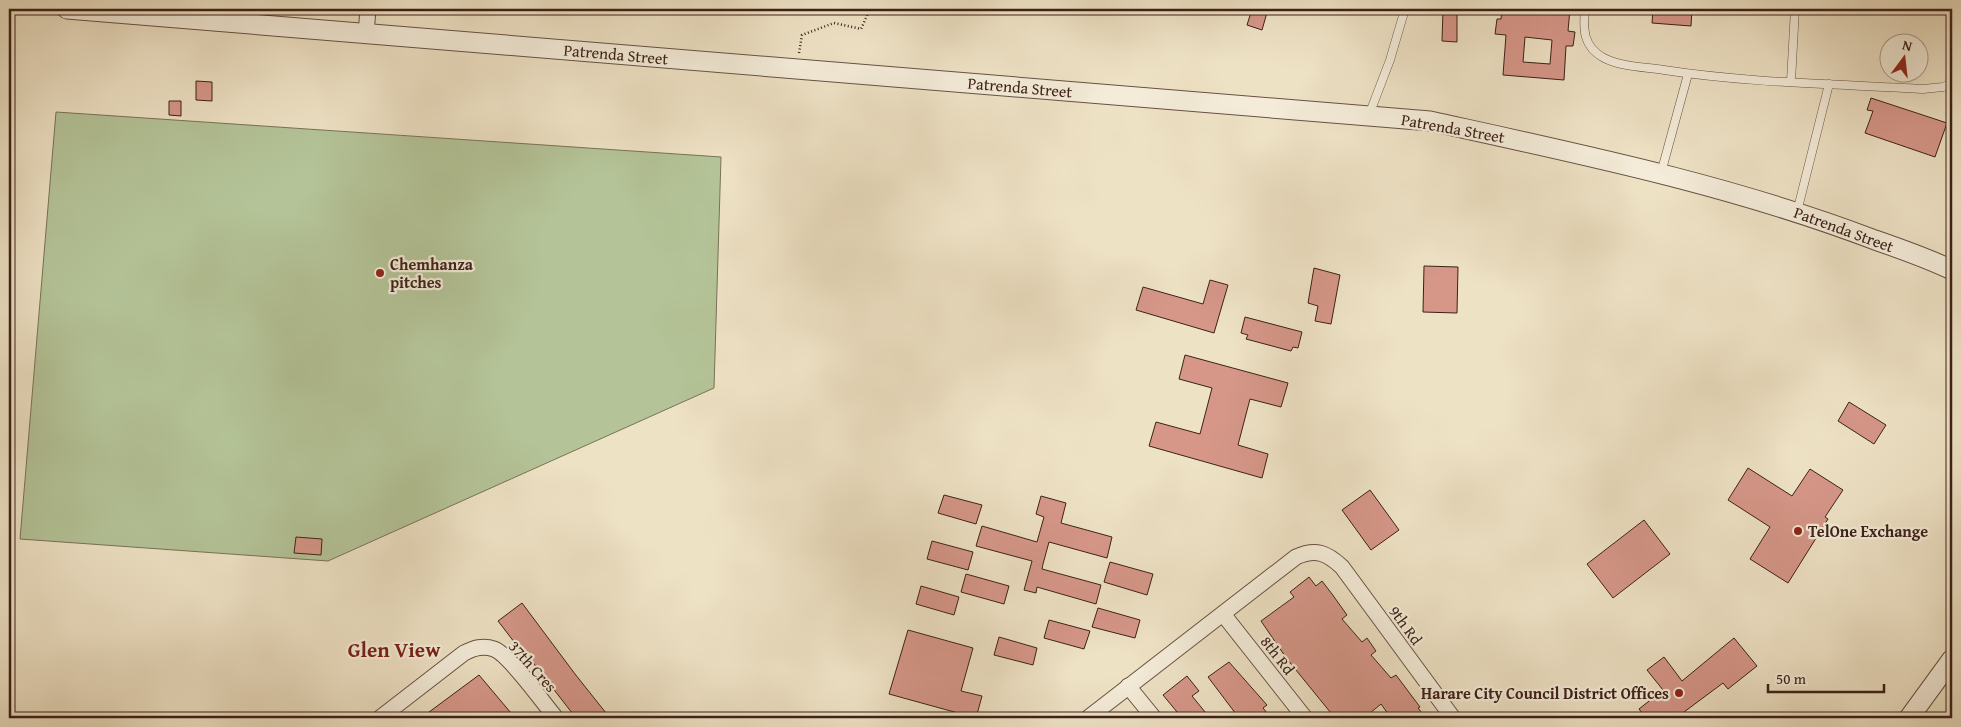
<svg xmlns="http://www.w3.org/2000/svg" width="1961" height="727" font-family="'Gentium Book Plus',serif">
  <rect width="100%" height="100%" fill="#eee2c5"/>
  <filter id="stains"><feTurbulence type="fractalNoise" baseFrequency=".004" numOctaves="4"/><feColorMatrix values="0 0 0 0 .2 0 0 0 0 .09 0 0 0 0 .02 0 0 0 .5 -.17"/></filter>
  <radialGradient id="worn" r=".72"><stop offset=".6" stop-color="#630" stop-opacity="0"/><stop offset="1" stop-color="#630" stop-opacity=".3"/></radialGradient>
  <path fill="#b4c498" stroke="#787258" d="M56 112 721 157 714 388 328 561 20 539Z"/>
  <g fill="#d69789" stroke="#3c2118" fill-rule="evenodd">
    <path d="M1252 9H1268L1262 30 1247 25Z"/>
    <path d="M1443 9H1457V42L1442 41Z"/>
    <path d="M1502 9H1570L1568 31 1575 32 1573 46H1566L1564 80 1503 75 1506 35 1495 34 1497 19H1501ZM1525 37 1552 40 1550 64 1523 62Z"/>
    <path d="M1653 9H1692L1691 26 1652 23Z"/>
    <path d="M196 81 212 82V101L196 100Z"/>
    <path d="M1871 98 1947 123 1935 157 1865 133 1873 111 1867 110Z"/>
    <path d="M169 101H181V116L169 115Z"/>
    <path d="M1424 266 1458 267 1457 313 1423 312Z"/>
    <path d="M1314 268 1340 275 1331 324 1315 321 1318 306 1308 303Z"/>
    <path d="M1210 280 1228 285 1214 333 1136 310 1143 287 1203 304Z"/>
    <path d="M1245 317 1302 332 1298 348 1293 347 1291 351 1246 339 1248 335 1241 333Z"/>
    <path d="M1185 355 1288 383 1281 407 1250 399 1238 445 1268 454 1262 478 1149 446 1156 422 1200 434 1212 388 1179 379Z"/>
    <path d="M1849 402 1886 425 1874 444 1838 421Z"/>
    <path d="M1748 468 1792 496 1810 469 1843 490 1825 517 1828 519 1788 583 1750 559 1770 527 1728 500Z"/>
    <path d="M1370 490 1399 530 1371 550 1342 510Z"/>
    <path d="M944 495 982 505 976 524 938 513Z"/>
    <path d="M1041 496 1066 503 1061 523 1112 537 1107 558 1049 542 1043 564 1042 569 1101 585 1096 604 1037 587 1036 593 1024 590 1032 561 976 546 982 526 1037 542 1044 517 1036 514Z"/>
    <path d="M1644 520 1670 554 1613 598 1587 564Z"/>
    <path d="M296 537 322 539 321 555 294 553Z"/>
    <path d="M932 541 973 552 968 570 927 559Z"/>
    <path d="M1110 562 1153 574 1147 595 1104 582Z"/>
    <path d="M966 574 1009 586 1004 604 961 592Z"/>
    <path d="M1309 577 1316 586 1322 581 1332 594 1347 615 1342 619 1362 642 1367 638 1376 651 1371 655 1391 678 1396 675 1420 707 1418 708 1426 718H1391L1381 704 1364 718H1335L1287 659 1261 621 1294 597 1290 592Z"/>
    <path d="M921 586 959 597 954 615 916 604Z"/>
    <path d="M522 603 575 674 610 718H576L527 655 525 656 498 621Z"/>
    <path d="M1098 608 1140 620 1135 638 1092 627Z"/>
    <path d="M1049 620 1090 631 1084 649 1044 638Z"/>
    <path d="M908 630 973 648 961 691 982 696 976 718 889 694Z"/>
    <path d="M999 637 1037 648 1033 665 994 655Z"/>
    <path d="M1734 638 1757 666 1728 689 1723 683 1676 718H1646L1639 709 1663 690 1647 670 1664 657 1682 681Z"/>
    <path d="M1229 662 1267 705 1263 708 1271 718H1239L1208 677Z"/>
    <path d="M479 675 511 713 504 718H421Z"/>
    <path d="M1187 676 1199 691 1192 696 1210 718H1182L1163 695Z"/>
  </g>
  <g fill="none" stroke-linecap="round" stroke-linejoin="round">
    <defs>
      <g id="service">
        <path d="M1585 9C1583 29 1583 47 1604 58 1622 67 1644 67 1664 70 1749 83 1837 84 1923 89L1943 87 1952 83"/>
        <path d="M1791 81 1795 9"/>
        <path d="M1369 115 1390 60 1405 9"/>
        <path d="M1661 173 1688 74"/>
        <path d="M1797 212 1829 84"/>
      </g>
      <g id="minor">
        <path d="M366 34 368 9"/>
        <path d="M1223 614 1305 718"/>
        <path d="M1128 686 1154 718"/>
        <path d="M380 718 464 653C474 648 483 645 494 649 510 655 543 703 556 718"/>
        <path d="M1088 718 1296 557C1316 548 1327 553 1342 567L1453 718"/>
      </g>
      <g id="tertiary">
        <path d="M67 9 1430 121C1580 154 1731 185 1875 240 1901 249 1927 258 1952 270"/>
        <path d="M1909 718 1952 659"/>
      </g>
    </defs>
    <use href="#service" stroke="#685143" stroke-width="9"/>
    <use href="#minor" stroke="#685143" stroke-width="17"/>
    <use href="#tertiary" stroke="#685143" stroke-width="21"/>
    <path stroke="#3c2118" stroke-width="2.5" stroke-dasharray="1 2.5" stroke-linecap="butt" d="M799 53 802 35 834 23 861 29 870 9"/>
    <use href="#service" stroke="#f4ecd9" stroke-width="8"/>
    <use href="#minor" stroke="#f4ecd9" stroke-width="15"/>
    <use href="#tertiary" stroke="#f4ecd9" stroke-width="19"/>
  </g>
  <g fill="#8f2418" stroke="#f4ecd9" stroke-width="2">
    <circle cx="380" cy="273" r="5"/>
    <circle cx="1798" cy="531" r="5"/>
    <circle cx="1679" cy="693" r="5"/>
  </g>
  <g text-anchor="middle" stroke-width="4.5" stroke-linejoin="round" paint-order="stroke">
    <g font-size="16" fill="#3c2118" stroke="#f4ecd9">
      <text transform="translate(616 54) rotate(5)" y="6">Patrenda Street</text>
      <text transform="translate(1020 87) rotate(5)" y="6">Patrenda Street</text>
      <text transform="translate(1453 128) rotate(10)" y="6">Patrenda Street</text>
      <text transform="translate(1844 229) rotate(20)" y="6">Patrenda Street</text>
      <text transform="translate(1406 625) rotate(54)" y="6">9th Rd</text>
      <text transform="translate(1278 655) rotate(52)" y="6">8th Rd</text>
      <text transform="translate(533 666) rotate(48)" y="6">37th Cres</text>
    </g>
    <g font-size="16" font-weight="bold" fill="#3c2118" stroke="#f4ecd9" text-anchor="start">
      <text x="390" y="270">Chemhanza<tspan x="390" dy="18">pitches</tspan></text>
      <text x="1808" y="537">TelOne Exchange</text>
      <text x="1669" y="699" text-anchor="end">Harare City Council District Offices</text>
    </g>
    <g font-size="21" font-weight="bold" fill="#7a1f14" stroke="#f4ecd9">
      <text x="394" y="657">Glen View</text>
    </g>
  </g>
  <rect width="1961" height="727" fill="none" stroke="#eee2c5" stroke-width="30"/>
  <rect x="10" y="10" width="1941" height="707" fill="none" stroke="#3c2118" stroke-width="2.5"/>
  <rect x="15" y="15" width="1931" height="697" fill="none" stroke="#3c2118"/>
  <g transform="translate(1904 58) rotate(15)"><circle r="24" fill="#f4ecd9" stroke="#aa9b8c"/>
  <path d="M0-4L9 19L0 12L-9 19Z" fill="#8f2418"/>
  <text y="-8" font-size="14" font-weight="bold" text-anchor="middle" fill="#3c2118">N</text>
  </g>
  <path d="M1768 684v8h116v-8" fill="none" stroke="#3c2118" stroke-width="2.5"/>
  <text x="1776" y="684" font-size="15" fill="#3c2118" stroke="#f4ecd9" stroke-width="4" paint-order="stroke">50 m</text>
  <rect width="100%" height="100%" filter="url(#stains)"/>
  <rect width="100%" height="100%" fill="url(#worn)"/>
</svg>
